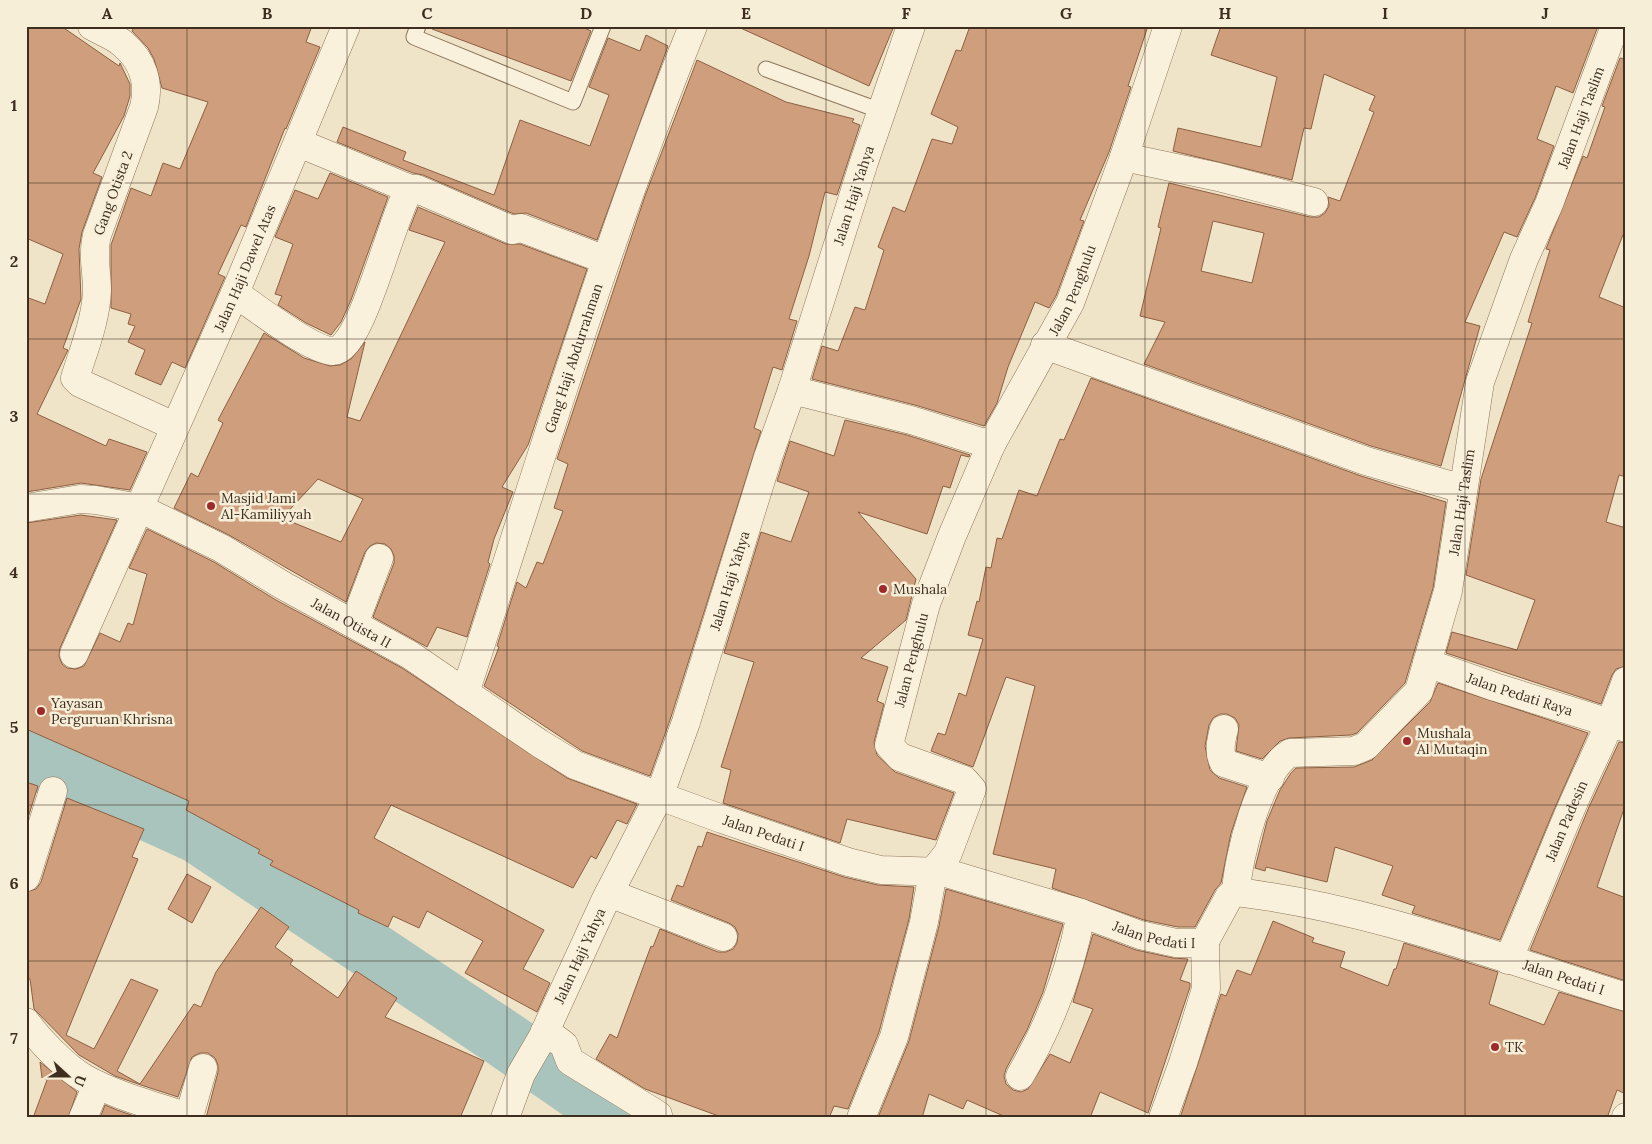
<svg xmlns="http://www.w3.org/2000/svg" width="1652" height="1144" font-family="Lora,serif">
  <rect width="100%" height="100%" fill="#f0e4c8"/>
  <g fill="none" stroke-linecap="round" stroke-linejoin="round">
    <path stroke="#a9c4bc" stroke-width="58" d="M26 756 197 834 501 1037 618 1118"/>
  </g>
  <g fill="#cf9f7d" stroke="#8d5f41" fill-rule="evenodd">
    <path d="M26 26H61L119 66 120 63 130 84V96L124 116 93 173 102 177 82 232 79 249 81 299 63 348 68 350 37 414 106 446 109 439 147 452 130 490 81 483 26 492V297L45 304 63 254 26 238Z"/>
    <path d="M134 26H312L306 42 320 47 286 129 285 128 246 227 241 225 218 274 225 277 185 368 172 362 161 385 135 374 145 350 128 342 135 326 128 324 131 314 111 308V245L131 188 151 196 163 163 180 169 208 102 162 88 154 59 148 48 132 31Z"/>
    <path d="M432 26H580L591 31 571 81 432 29Z"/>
    <path d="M736 26H894L869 86Z"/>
    <path d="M970 26H1148L1128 86 1131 87 1109 152 1080 220 1084 221 1056 296 1049 308 1035 302 1008 367 997 403 984 426 915 405 812 379 822 346 838 351 855 307 865 310 884 250 878 247 893 207 905 212 932 139 952 144 958 127 931 114 956 50 961 51Z"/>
    <path d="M1221 26H1598L1573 93 1556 86 1537 139 1554 146 1535 198 1517 237 1504 232 1465 322 1480 326 1441 466 1371 446 1144 364 1165 322 1140 316 1161 228 1158 227 1169 183 1310 217H1319L1325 213 1329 206 1328 197 1340 201 1374 112 1369 110 1375 96 1324 74 1311 129 1304 128 1292 180 1173 151 1178 128 1261 147 1277 77 1211 55ZM1213 221 1264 233 1252 283 1201 271Z"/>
    <path d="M646 35 668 46 597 240 526 213 514 214 423 175 413 173 337 142 343 127 406 152 403 160 494 195 520 120 590 146 609 95 589 87 608 38 640 51Z"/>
    <path d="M1620 58 1626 59V227L1599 297 1626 308V477L1619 475 1606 522 1626 528V666L1616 669 1612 675 1601 704 1446 653 1452 632 1517 650 1535 600 1466 575 1481 479 1532 323 1528 322 1550 250 1546 249 1583 156 1587 158 1605 107 1602 106Z"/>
    <path d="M697 60 786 102 854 119 852 122 860 125 837 195 825 192 809 256 789 319 797 321 782 370 773 367 754 428 761 431 671 717 650 776 582 751 484 686 499 647 497 646 517 582 526 588 537 562 543 564 563 511 554 508 568 464 557 459 645 196Z"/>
    <path d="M330 173 388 197 351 300 341 322 331 335 306 323 278 305 282 296 275 294 293 244 275 237 295 190 318 199Z"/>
    <path d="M418 207 506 244H520L587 269 528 445 502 487 513 492 494 539 488 562 490 564 467 637 437 627 427 647 373 617 394 563V556L391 549 385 544 376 543 370 546 365 552 346 602 229 535 174 508 191 473 198 477 223 423 218 420 264 333 304 358 330 366 340 365 351 359 365 342 347 417 360 421 445 242 409 230ZM318 479 363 499 341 542 282 518Z"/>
    <path d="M1091 378 1361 476 1446 502 1433 588 1405 683 1357 733 1351 735 1289 738 1280 741 1262 759 1236 751 1239 725 1235 718 1227 714H1220L1213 718 1209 725 1205 746 1210 770 1219 778 1247 787 1231 833 1221 883 1215 890 1195 927H1178L1144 920 1052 888 1056 869 993 854 1035 686 1006 677 973 767 931 751 938 733 945 735 959 693 966 696 983 639 968 635 977 601 979 602 986 567 991 568 997 538 1002 539 1019 490 1037 496 1060 439 1064 440Z"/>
    <path d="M845 420 907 435 970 455 969 457 961 455 950 488 943 486 927 534 858 512 916 579 906 620 861 658 888 667 877 701 884 704 874 742 877 755 895 772 954 793 936 840 847 819 840 843 723 803 731 770 721 767 754 662 724 653 761 532 791 542 809 492 777 481 783 462 790 441 834 456Z"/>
    <path d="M81 515 117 520 60 648 59 656 62 664 67 668 76 669 84 666 100 633 120 642 128 623 133 625 147 574 129 568 147 529 214 562 276 600 402 668 567 778 637 804 627 824 617 820 596 859 591 856 573 888 391 805 374 838 544 930 523 969 550 983 537 1012 465 973 483 941 427 911 419 928 393 916 388 927 358 913 359 910 270 865 273 861 258 853 260 850 186 810 189 801 26 729V523Z"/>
    <path d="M1438 683 1588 733 1553 812 1500 940 1412 913 1415 906 1382 895 1393 866 1335 847 1327 882 1266 867 1265 871 1255 868 1267 821 1280 790 1291 773 1296 768 1354 767 1372 760 1430 702Z"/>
    <path d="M1619 742 1626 743V803L1597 887 1626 898V981L1530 950 1589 807Z"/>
    <path d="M26 782 38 786 26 824Z"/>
    <path d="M67 798 144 829 132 857 138 859 66 1035 94 1049 131 979 158 990 117 1071 140 1084 194 1004 201 1007 216 972 261 907 289 927 275 947 293 960 290 964 338 998 356 971 397 998 385 1017 484 1061 460 1118H206L218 1072V1065L215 1058 208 1053H200L192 1057 178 1097 141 1085 115 1076 79 1055 34 1009 30 979 26 977V892L36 889 41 882Z"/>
    <path d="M707 832 844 877 878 885 914 887 909 919 879 1032 848 1109 834 1106 829 1118H724L645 1089 596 1059 610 1034 617 1038 651 946 653 947 660 929 718 952H726L733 949 737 943 738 934 735 927 729 923 671 900 677 885 683 887 698 846 702 847Z"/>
    <path d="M187 874 211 887 192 923 168 909Z"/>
    <path d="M946 889 1063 924 1043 992 1027 1030 1006 1069 1004 1076 1006 1084 1013 1090 1021 1092 1028 1089 1050 1054 1070 1063 1093 1009 1073 1002 1093 934 1136 950 1173 958 1188 959 1180 980 1190 983V987L1148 1113 1100 1092 1090 1118H1008L967 1100 963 1109 929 1094 922 1118H887L879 1115 909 1041 939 926Z"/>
    <path d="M1273 921 1314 938 1312 942 1345 952 1340 967 1388 986 1394 969H1396L1404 943 1498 972 1489 1004 1544 1025 1559 992 1626 1012V1094L1617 1090 1607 1118H1180L1221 994 1226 996 1237 970 1251 975Z"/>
    <path d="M40 1062 77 1092 68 1118H33L47 1080 42 1078Z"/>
    <path d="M105 1105 117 1110 140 1118H100Z"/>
  </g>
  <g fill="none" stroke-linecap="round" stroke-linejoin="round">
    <defs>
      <g id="lane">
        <path d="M418 26 414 37 573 102 603 26"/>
        <path d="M766 69 881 111"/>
      </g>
      <g id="street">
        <path d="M92 26C102 32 115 36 123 44 143 61 150 83 144 107L97 235C92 255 97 271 97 290 96 320 84 349 75 378L80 383 174 426"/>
        <path d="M299 143 410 189H417L512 230 521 228 606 260"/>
        <path d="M1124 157 1218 177 1314 202"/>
        <path d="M235 293C255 307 312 351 333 351 362 352 392 213 410 189"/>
        <path d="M1045 345 1366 461 1463 489"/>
        <path d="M792 390 911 420 991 445"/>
        <path id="s1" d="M26 508 80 499 96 500 139 508 221 548 284 586 410 655 539 743 575 765 722 819 848 862 881 870 943 872 1081 913 1140 935 1176 943H1198L1205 941 1229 897 1236 892C1370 908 1497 957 1626 997"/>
        <path d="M354 624 379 558"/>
        <path id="s2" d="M74 654 235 293 346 26"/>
        <path id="s3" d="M1427 663 1495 687 1626 728"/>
        <path id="s4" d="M465 693C538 470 605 244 693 26"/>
        <path d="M1224 729C1221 740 1218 753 1224 763L1270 778"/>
        <path d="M26 877 53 791"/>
        <path id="s5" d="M1236 892C1238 857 1259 771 1290 753L1354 751 1366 746 1419 691 1448 591 1480 382 1524 259 1549 204 1615 26"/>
        <path d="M609 893 723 937"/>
        <path id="s6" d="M1508 960C1529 913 1547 865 1567 818 1586 772 1610 729 1626 681"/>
        <path d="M26 1022C38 1039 65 1067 84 1078 116 1096 156 1106 191 1118"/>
        <path d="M545 1031 564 1045 570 1061 658 1115"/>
        <path d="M1020 1076C1050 1025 1071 971 1081 913"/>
        <path d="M189 1117 203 1068"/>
        <path d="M83 1118 97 1085"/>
        <path id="s7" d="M505 1118 521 1074 542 1038 604 903 660 794 686 722 768 457 792 390 864 162 911 26"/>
        <path id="s8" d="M861 1118 894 1037 924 922 933 872 948 853 972 789 964 780 900 757 889 745 926 604 952 536 991 445 1070 303 1124 157 1168 26"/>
        <path d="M1163 1118 1183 1063 1206 989 1205 941"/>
        <path d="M1626 1118V1117"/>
      </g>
    </defs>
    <use href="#lane" stroke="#8d765c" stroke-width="17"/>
    <use href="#street" stroke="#8d765c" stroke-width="29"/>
    <use href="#lane" stroke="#faf1dc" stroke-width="15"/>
    <use href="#street" stroke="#faf1dc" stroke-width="28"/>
  </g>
  <path fill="none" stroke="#3d2e20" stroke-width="1" stroke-opacity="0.55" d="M187 26V1118M347 26V1118M507 26V1118M666 26V1118M826 26V1118M986 26V1118M1145 26V1118M1305 26V1118M1465 26V1118M26 183H1626M26 339H1626M26 494H1626M26 650H1626M26 805H1626M26 961H1626"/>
  <g fill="#9e2a2b" stroke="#f7eed8" stroke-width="2">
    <circle cx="211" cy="506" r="5"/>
    <circle cx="883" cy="589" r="5"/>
    <circle cx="41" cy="711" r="5"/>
    <circle cx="1407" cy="741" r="5"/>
    <circle cx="1495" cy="1047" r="5"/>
  </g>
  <g text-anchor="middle" stroke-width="5" stroke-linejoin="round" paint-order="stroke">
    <g font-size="14" fill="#3d2e20" stroke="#f7eed8">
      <text dy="5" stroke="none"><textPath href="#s5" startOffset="905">Jalan Haji Taslim</textPath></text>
      <text transform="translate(113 193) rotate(-70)" y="5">Gang Otista 2</text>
      <text dy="5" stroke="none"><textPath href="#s7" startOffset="989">Jalan Haji Yahya</textPath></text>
      <text dy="5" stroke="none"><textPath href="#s2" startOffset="422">Jalan Haji Dawel Atas</textPath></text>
      <text dy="5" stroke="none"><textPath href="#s8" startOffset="939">Jalan Penghulu</textPath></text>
      <text dy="5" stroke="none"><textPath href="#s4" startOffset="352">Gang Haji Abdurrahman</textPath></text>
      <text dy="5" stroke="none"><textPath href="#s5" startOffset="500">Jalan Haji Taslim</textPath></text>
      <text dy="5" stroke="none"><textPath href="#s7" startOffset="584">Jalan Haji Yahya</textPath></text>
      <text dy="5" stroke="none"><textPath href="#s1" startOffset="356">Jalan Otista II</textPath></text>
      <text dy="5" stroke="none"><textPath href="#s8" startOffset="534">Jalan Penghulu</textPath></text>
      <text dy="5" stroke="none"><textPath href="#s3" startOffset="98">Jalan Pedati Raya</textPath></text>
      <text dy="5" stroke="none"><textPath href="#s6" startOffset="151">Jalan Padesin</textPath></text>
      <text dy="5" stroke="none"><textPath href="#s1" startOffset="822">Jalan Pedati I</textPath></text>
      <text dy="5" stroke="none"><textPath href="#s1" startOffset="1228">Jalan Pedati I</textPath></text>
      <text dy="5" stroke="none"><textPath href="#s7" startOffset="179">Jalan Haji Yahya</textPath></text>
      <text dy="5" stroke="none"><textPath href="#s1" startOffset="1678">Jalan Pedati I</textPath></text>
    </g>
    <g font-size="14" fill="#3d2e20" stroke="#f7eed8" text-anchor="start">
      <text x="221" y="503">Masjid Jami<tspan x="221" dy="16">Al-Kamiliyyah</tspan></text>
      <text x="893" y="594">Mushala</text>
      <text x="51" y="708">Yayasan<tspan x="51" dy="16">Perguruan Khrisna</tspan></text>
      <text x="1417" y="738">Mushala<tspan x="1417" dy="16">Al Mutaqin</tspan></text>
      <text x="1505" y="1052">TK</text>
    </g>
  </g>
  <rect width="1652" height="1144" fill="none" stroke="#f7eed8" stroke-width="55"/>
  <g transform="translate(68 1076) rotate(111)" stroke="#f7eed8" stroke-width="4" paint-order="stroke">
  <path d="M0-4L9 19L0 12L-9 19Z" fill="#3d2e20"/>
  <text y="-8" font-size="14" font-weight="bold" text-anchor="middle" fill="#3d2e20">U</text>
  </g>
  <rect x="28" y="28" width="1596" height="1088" fill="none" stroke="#3d2e20" stroke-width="2"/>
  <g font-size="16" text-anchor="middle" font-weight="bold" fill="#3d2e20">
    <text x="107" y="19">A</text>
    <text x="267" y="19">B</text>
    <text x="427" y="19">C</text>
    <text x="586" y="19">D</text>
    <text x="746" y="19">E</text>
    <text x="906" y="19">F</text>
    <text x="1066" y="19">G</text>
    <text x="1225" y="19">H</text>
    <text x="1385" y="19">I</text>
    <text x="1545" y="19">J</text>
    <text x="14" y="111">1</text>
    <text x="14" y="267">2</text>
    <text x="14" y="422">3</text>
    <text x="14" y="578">4</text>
    <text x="14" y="733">5</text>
    <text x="14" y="889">6</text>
    <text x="14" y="1044">7</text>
  </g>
</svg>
